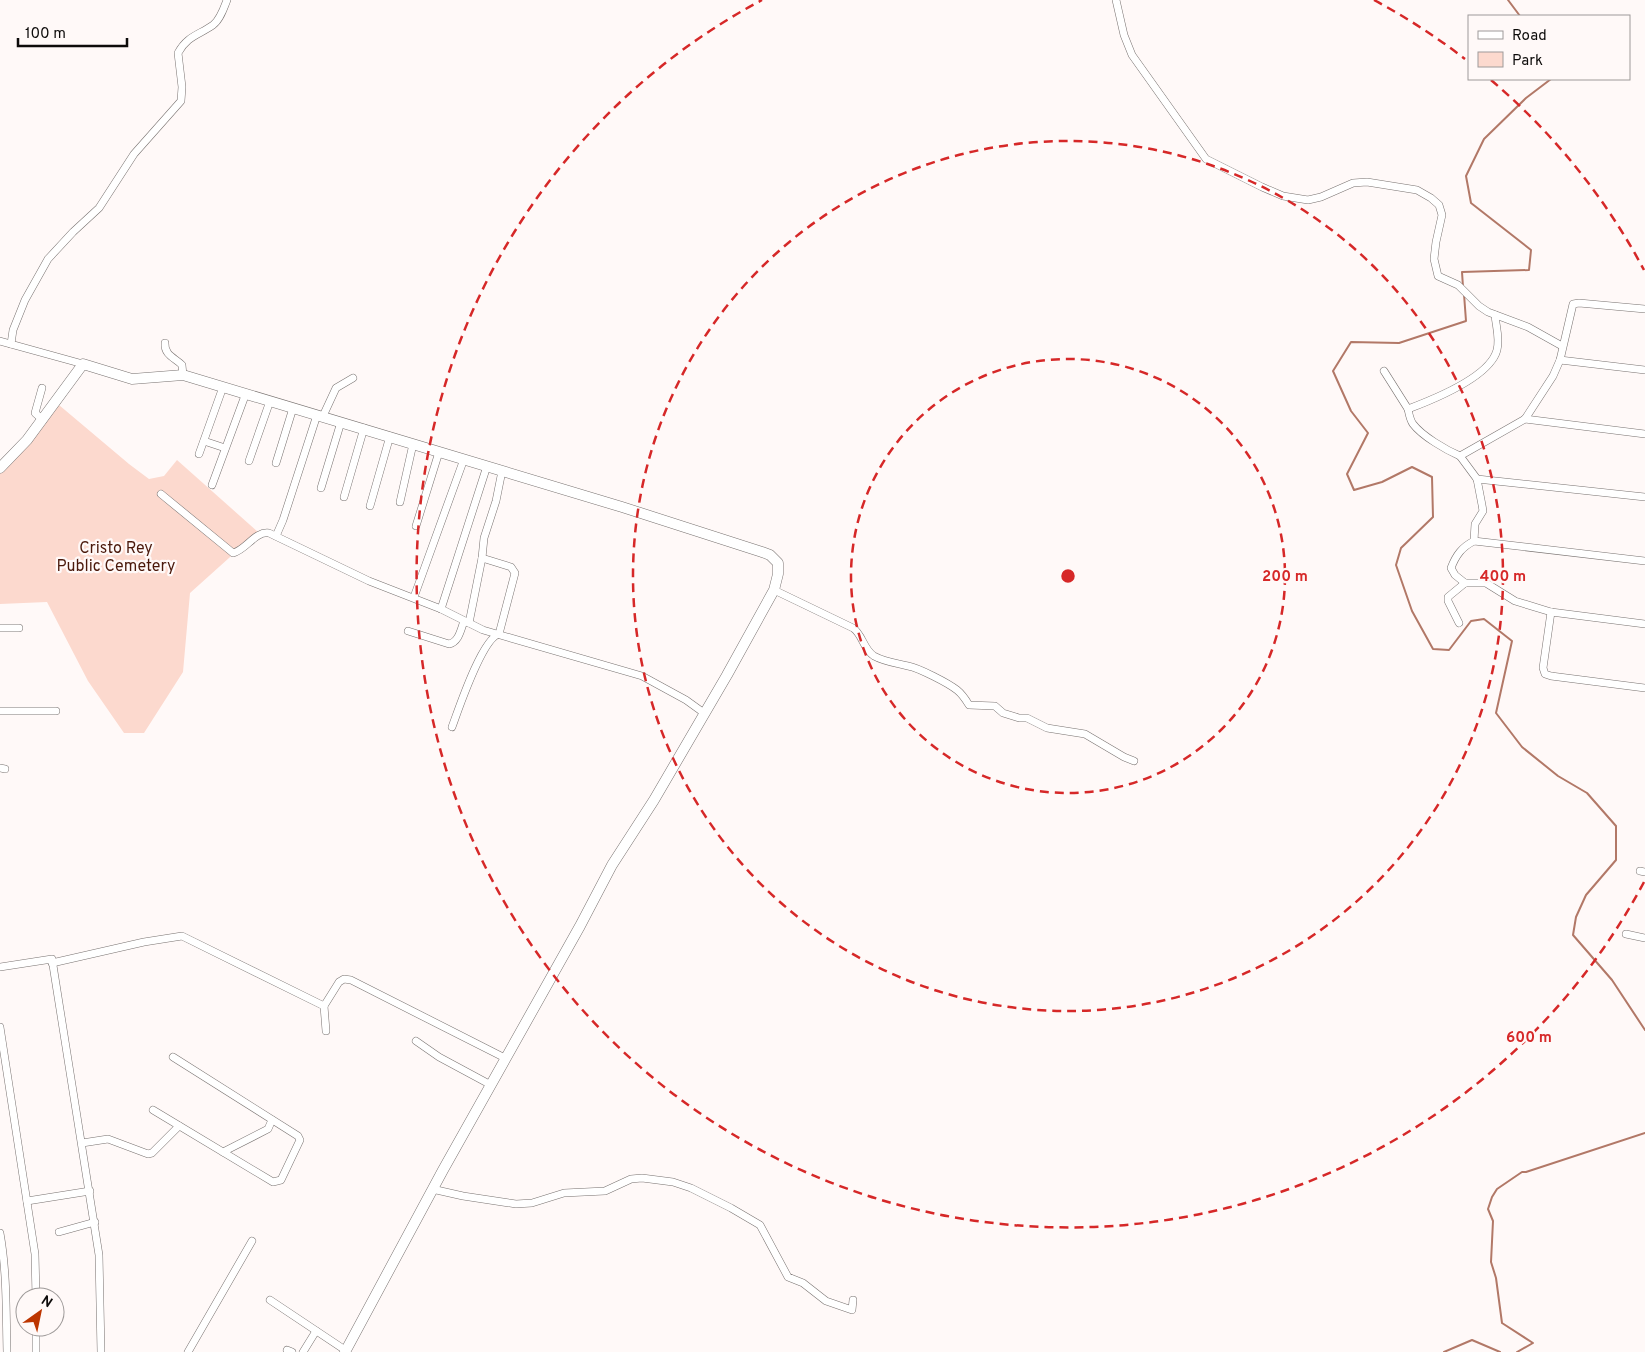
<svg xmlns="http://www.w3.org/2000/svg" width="1645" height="1352" font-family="Overpass,sans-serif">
  <rect width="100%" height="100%" fill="#fff9f8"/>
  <path fill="#fcd9ce" d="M59 405 129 464 149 479 164 476 177 460 258 532 190 593 183 672 144 733H124L88 681 47 602 0 604V474L37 435Z"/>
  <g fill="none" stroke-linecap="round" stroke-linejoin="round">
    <g stroke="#b27867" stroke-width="2">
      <path d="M1508 0 1520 16"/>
      <path d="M1463 287 1462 272 1529 270 1531 250 1471 203 1466 176 1484 139 1526 98 1551 79"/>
      <path d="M1464 294 1466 321 1399 343 1351 342 1333 371 1351 411 1368 433 1347 474 1354 490 1382 482 1412 467 1432 477 1433 517 1401 548 1396 565 1412 611 1433 649 1449 650 1471 621 1484 619 1512 641 1496 713 1522 747 1558 776 1587 793 1616 826V860L1586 895 1576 917 1573 935 1612 980 1645 1030"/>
      <path d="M1444 1352 1472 1340 1500 1352"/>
      <path d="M1517 1352 1533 1343 1502 1323 1496 1278 1491 1262 1493 1221 1488 1209 1492 1197 1497 1189 1522 1172H1526L1645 1133"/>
    </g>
    <defs>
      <g id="street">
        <path d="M1116 0 1124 35 1132 55 1206 159 1262 187 1283 196 1308 200 1321 197 1353 183 1367 182 1417 190 1431 198 1439 205 1442 215 1436 242 1434 259 1438 276 1458 285 1479 306 1488 312 1528 327 1562 346"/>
        <path d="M0 341 83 364"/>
        <path d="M165 343C164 355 175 358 182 365L183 375"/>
        <path d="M11 344 13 330 25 300 48 259 73 232 99 208 134 154 181 101 182 87 178 53C187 36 199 35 213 25 220 20 224 8 227 0"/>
        <path d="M1560 360 1645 370"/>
        <path d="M1384 371 1408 409C1432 400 1490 377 1497 350 1500 338 1496 327 1495 315"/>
        <path d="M42 388 35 413 43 420"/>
        <path d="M1408 409C1409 414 1410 420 1413 424 1422 436 1446 450 1460 456"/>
        <path d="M323 416 336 388 353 378"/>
        <path d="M1525 419 1645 434"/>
        <path d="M204 441 225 448"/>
        <path d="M199 454 223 387"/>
        <path d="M249 461 270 401"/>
        <path d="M276 463 293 408"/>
        <path d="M1477 479 1645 497"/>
        <path d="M212 485 246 393"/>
        <path d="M321 488 341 422"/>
        <path d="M161 494 233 553C246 550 255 531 269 533L369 581 441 609 483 630 642 676 686 700 704 713"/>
        <path d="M344 497 364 428"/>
        <path d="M400 502 413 444"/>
        <path d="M370 506 390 436"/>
        <path d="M416 526 439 452"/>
        <path d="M276 536 283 520 317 415"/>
        <path d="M1474 541 1475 524 1483 511 1482 505 1477 479 1460 456 1525 419 1553 376 1560 360 1573 304 1579 303 1645 309"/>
        <path d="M1465 583 1455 575 1451 568C1456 555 1462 547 1474 541L1645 561"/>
        <path d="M774 590 853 628C863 635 863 649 874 656 885 662 896 663 908 666 919 668 948 683 957 690 962 694 966 700 969 705L995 706 1003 713 1019 718H1027L1047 728 1085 734 1124 757 1134 761"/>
        <path d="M414 597 464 459"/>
        <path d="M441 609 487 466"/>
        <path d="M1551 612 1543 668 1545 674 1551 676 1645 688"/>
        <path d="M469 623 482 558 484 538 496 501 502 471"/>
        <path d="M1459 623 1448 601V597L1465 583H1486L1515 601 1551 612 1645 624"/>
        <path d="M0 628H19"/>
        <path d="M408 631 449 644C459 642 461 629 464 621"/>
        <path d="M0 711H56"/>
        <path d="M452 727C459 708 482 639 499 634L515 573 511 567 482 558"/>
        <path d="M0 768 5 769"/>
        <path d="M1640 871 1645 872"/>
        <path d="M1626 934 1645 938"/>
        <path d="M52 963 144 942 182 936 324 1006"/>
        <path d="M0 967 52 959 99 1255 101 1352"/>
        <path d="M0 1027 35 1254 36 1297"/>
        <path d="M326 1031 324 1006 339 982 344 979 351 980 505 1058"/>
        <path d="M416 1041 439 1057 491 1085"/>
        <path d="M153 1110 273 1182 281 1180 300 1140 298 1136 173 1057"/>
        <path d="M82 1143 108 1139 148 1154 152 1153 179 1126"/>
        <path d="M223 1152 268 1129 272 1120"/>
        <path d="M432 1189 463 1196 516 1204 532 1203 564 1193 605 1191 631 1179 642 1178 673 1182 691 1188 731 1208 760 1225 788 1277 803 1283 826 1301 852 1310 853 1300"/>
        <path d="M27 1201 90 1191"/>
        <path d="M59 1232 95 1222"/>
        <path d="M0 1233C7 1272 6 1312 7 1352"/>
        <path d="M270 1300 345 1350"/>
        <path d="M36 1327V1352"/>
        <path d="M287 1350 292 1352"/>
        <path d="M188 1352 252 1241"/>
        <path d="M303 1352 316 1331"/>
      </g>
      <path id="secondary" d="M0 468 27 440 83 364 132 379 183 375 622 507 762 552 770 555 778 563V574L774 590 727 675 654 800 612 865 580 926 443 1170 345 1352"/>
    </defs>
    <use href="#street" stroke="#787270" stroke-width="8"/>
    <use href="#secondary" stroke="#787270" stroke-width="11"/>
    <use href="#street" stroke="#fff" stroke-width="7"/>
    <use href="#secondary" stroke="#fff" stroke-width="10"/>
  </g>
  <g fill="none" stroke="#d62828" stroke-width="2.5" stroke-dasharray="9 6">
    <circle cx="1068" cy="576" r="217"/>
    <circle cx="1068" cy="576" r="435"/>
    <path d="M1644 882A652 652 0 1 1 762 0M1374 0A652 652 0 0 1 1465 59M1491 80A652 652 0 0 1 1644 270"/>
  </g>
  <g text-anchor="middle" stroke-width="4.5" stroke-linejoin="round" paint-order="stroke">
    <g font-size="16" fill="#4b190b" stroke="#fff9f8">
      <text x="116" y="553">Cristo Rey<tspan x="116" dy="18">Public Cemetery</tspan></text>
    </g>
  </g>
  <circle cx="1068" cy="576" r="8" fill="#d62828" stroke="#fff9f8" stroke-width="2.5"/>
  <g font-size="15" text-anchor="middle" font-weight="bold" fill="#d62828" stroke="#fff9f8" stroke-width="4.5" stroke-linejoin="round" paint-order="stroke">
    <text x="1285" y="581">200 m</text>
    <text x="1503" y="581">400 m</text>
    <text x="1529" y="1042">600 m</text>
  </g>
  <rect x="1468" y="15" width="162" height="65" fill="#fff9f8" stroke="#9e9a99"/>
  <rect x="1478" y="31" width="25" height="8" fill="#ffffff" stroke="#9e9a99"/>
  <text x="1512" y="40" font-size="15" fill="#0d0b0a">Road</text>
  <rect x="1478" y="52" width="25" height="15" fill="#fcd9ce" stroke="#9e9a99"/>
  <text x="1512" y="65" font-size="15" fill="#0d0b0a">Park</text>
  <g transform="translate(40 1312) rotate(33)"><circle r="24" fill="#fff9f8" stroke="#9e9a99"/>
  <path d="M0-4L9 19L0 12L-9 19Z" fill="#bd3500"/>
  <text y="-8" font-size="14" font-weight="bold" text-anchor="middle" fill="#0d0b0a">N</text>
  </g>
  <path d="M18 38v8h109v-8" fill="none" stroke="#0d0b0a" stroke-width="2.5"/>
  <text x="25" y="38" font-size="15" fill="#0d0b0a" stroke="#fff9f8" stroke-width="4" paint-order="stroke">100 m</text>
</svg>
